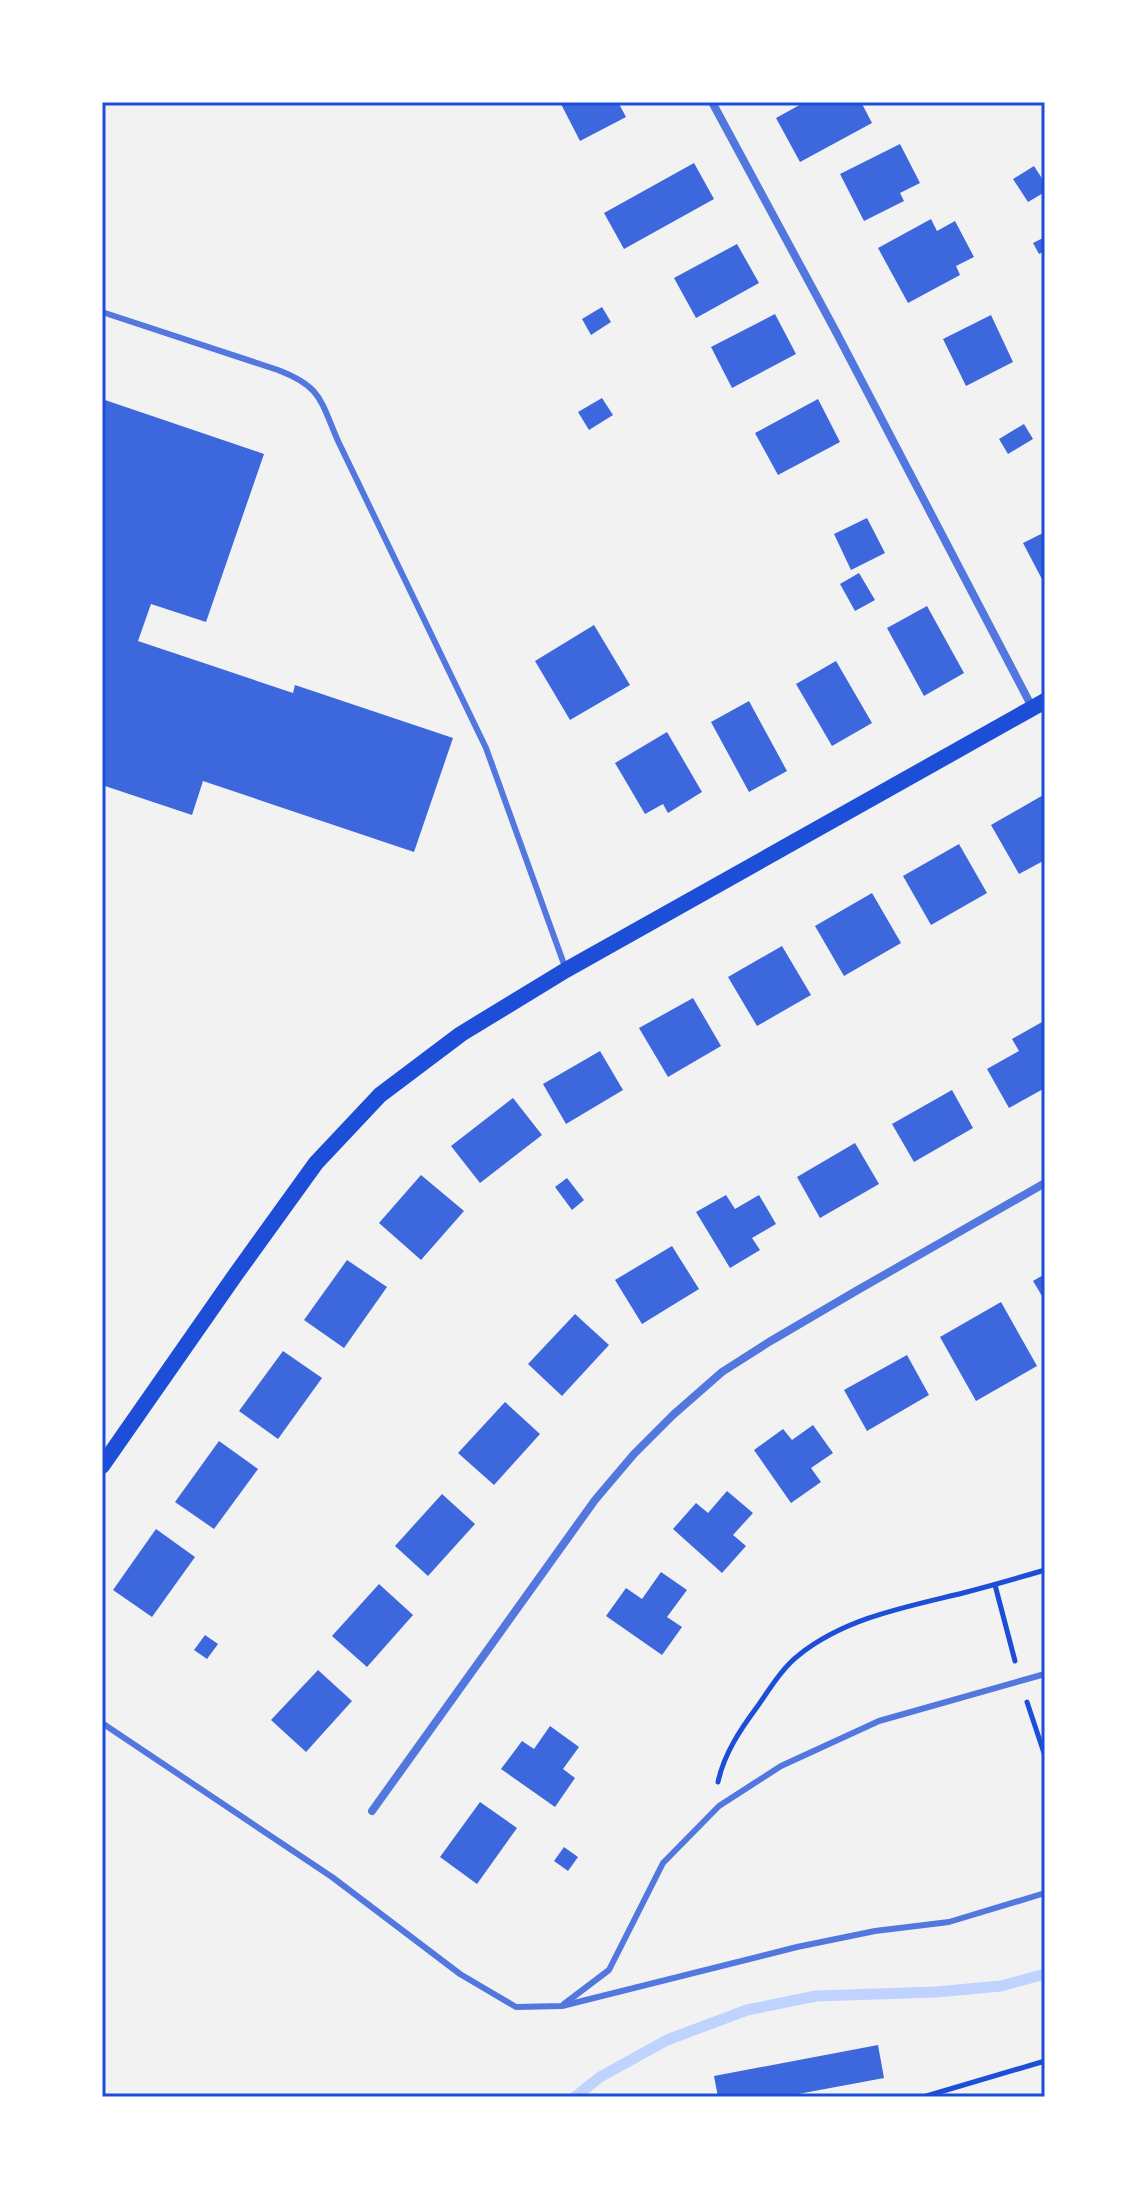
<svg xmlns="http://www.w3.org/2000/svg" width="1147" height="2199" font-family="'Noto Serif',serif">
  <rect width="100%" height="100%" fill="#f2f2f2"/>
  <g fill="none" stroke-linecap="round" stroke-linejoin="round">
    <path stroke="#bfd3fe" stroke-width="11" d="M575 2097 600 2077 667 2040 747 2010 816 1996 936 1992 1001 1986 1045 1974"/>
  </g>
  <g fill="#3d67dc">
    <path d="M560 102H618L626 117 580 141Z"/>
    <path d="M805 102H861L872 123 800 162 776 118Z"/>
    <path d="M900 144 920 183 900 193 904 201 864 221 840 174Z"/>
    <path d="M694 163 714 199 624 249 604 213Z"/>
    <path d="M1034 166 1045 183V192L1028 202 1013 179Z"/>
    <path d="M931 219 937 231 955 221 974 257 956 266 960 275 908 303 878 248Z"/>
    <path d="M1045 237V251L1039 254 1033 243Z"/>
    <path d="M737 244 759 283 696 318 674 278Z"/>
    <path d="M602 307 611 322 591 335 582 319Z"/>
    <path d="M775 314 796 354 732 388 711 347Z"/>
    <path d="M991 315 1013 362 966 386 943 339Z"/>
    <path d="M602 398 613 415 589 430 578 412Z"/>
    <path d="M102 399 264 454 206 622 151 604 138 641 293 693 295 685 453 738 414 852 203 781 192 815 102 785Z"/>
    <path d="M818 399 840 442 778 475 755 433Z"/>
    <path d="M1024 424 1033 439 1008 454 999 439Z"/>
    <path d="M867 518 885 553 851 570 834 534Z"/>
    <path d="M1045 532V585L1023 543Z"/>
    <path d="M859 573 875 600 855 611 840 584Z"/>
    <path d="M927 606 964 673 924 696 887 628Z"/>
    <path d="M594 625 630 685 570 720 535 661Z"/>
    <path d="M836 661 872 723 832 746 796 684Z"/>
    <path d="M749 701 787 771 749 792 711 722Z"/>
    <path d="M667 732 702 792 668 813 663 804 645 814 615 763Z"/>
    <path d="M1045 794V860L1019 874 991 825Z"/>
    <path d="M959 844 987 893 931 925 903 876Z"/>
    <path d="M872 893 901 943 844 976 815 926Z"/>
    <path d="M782 946 811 995 757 1026 728 977Z"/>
    <path d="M693 998 721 1046 668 1077 639 1028Z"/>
    <path d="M1042 1022 1045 1027V1088L1009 1108 987 1069 1019 1051 1012 1039Z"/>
    <path d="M600 1051 623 1090 566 1124 543 1084Z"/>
    <path d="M952 1090 973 1128 914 1162 892 1124Z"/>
    <path d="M513 1098 542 1135 480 1183 451 1146Z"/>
    <path d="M855 1143 879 1184 820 1218 797 1177Z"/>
    <path d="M421 1175 464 1211 421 1260 379 1223Z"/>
    <path d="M567 1178 584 1200 572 1210 555 1187Z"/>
    <path d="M726 1195 735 1209 759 1195 776 1224 752 1238 760 1250 730 1268 696 1212Z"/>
    <path d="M672 1246 699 1289 642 1324 615 1280Z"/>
    <path d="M347 1260 387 1287 344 1348 304 1320Z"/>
    <path d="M1045 1274V1301L1033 1281Z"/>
    <path d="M1001 1302 1037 1366 976 1401 940 1337Z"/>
    <path d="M575 1314 609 1345 562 1396 528 1364Z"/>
    <path d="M283 1351 322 1378 278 1439 239 1411Z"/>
    <path d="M907 1355 929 1395 867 1431 844 1390Z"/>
    <path d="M505 1402 540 1434 494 1485 458 1453Z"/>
    <path d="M813 1425 833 1453 811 1468 821 1482 791 1503 754 1450 783 1429 792 1440Z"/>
    <path d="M219 1441 258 1469 214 1529 175 1502Z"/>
    <path d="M727 1491 753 1513 733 1535 746 1546 722 1573 673 1529 696 1503 708 1513Z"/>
    <path d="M442 1494 475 1524 428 1576 395 1546Z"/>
    <path d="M156 1529 195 1557 152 1617 113 1590Z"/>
    <path d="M661 1572 687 1590 667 1617 682 1627 662 1655 606 1616 626 1588 642 1599Z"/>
    <path d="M379 1584 413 1615 367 1667 332 1636Z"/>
    <path d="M205 1635 218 1644 207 1659 194 1650Z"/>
    <path d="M318 1670 352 1701 306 1752 271 1720Z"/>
    <path d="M550 1726 579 1747 563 1769 575 1778 555 1807 501 1769 522 1741 534 1749Z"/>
    <path d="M480 1802 517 1828 477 1884 440 1857Z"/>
    <path d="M564 1847 578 1857 568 1871 554 1861Z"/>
    <path d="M878 2045 884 2078 782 2097H718L714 2076Z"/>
  </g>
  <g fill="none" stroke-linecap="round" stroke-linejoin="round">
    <g stroke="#1d4ed8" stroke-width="5">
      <path d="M995 1585 1015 1661"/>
      <path d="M1027 1702 1045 1756"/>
      <path d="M718 1782C724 1754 740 1730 757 1707 769 1690 782 1668 799 1655 845 1618 906 1607 963 1593 990 1586 1018 1578 1045 1570"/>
      <path d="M923 2097 1045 2061"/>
    </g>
    <g stroke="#5277de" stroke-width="6">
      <path d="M102 312 278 370C322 387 320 400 338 441L486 748 565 967"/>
      <path d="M102 1723 332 1877 460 1974 516 2007 562 2006 797 1947 875 1931 949 1922 1045 1893"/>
      <path d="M564 2004 609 1970 663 1863 719 1806 781 1766 879 1721 1045 1674"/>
    </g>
    <g stroke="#5277de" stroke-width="8">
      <path d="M712 102 835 330 1032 707"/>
      <path d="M372 1811 595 1500 634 1454 673 1415 722 1372 769 1342 856 1291 1045 1183"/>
    </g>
    <path stroke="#1d4ed8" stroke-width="16" d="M102 1466 236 1274 316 1163 380 1095 461 1034 566 970 1045 701"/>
  </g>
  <rect width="1147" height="2199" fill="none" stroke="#ffffff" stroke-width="208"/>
  <rect x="104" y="104" width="939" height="1991" fill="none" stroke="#1d4ed8" stroke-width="3"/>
</svg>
